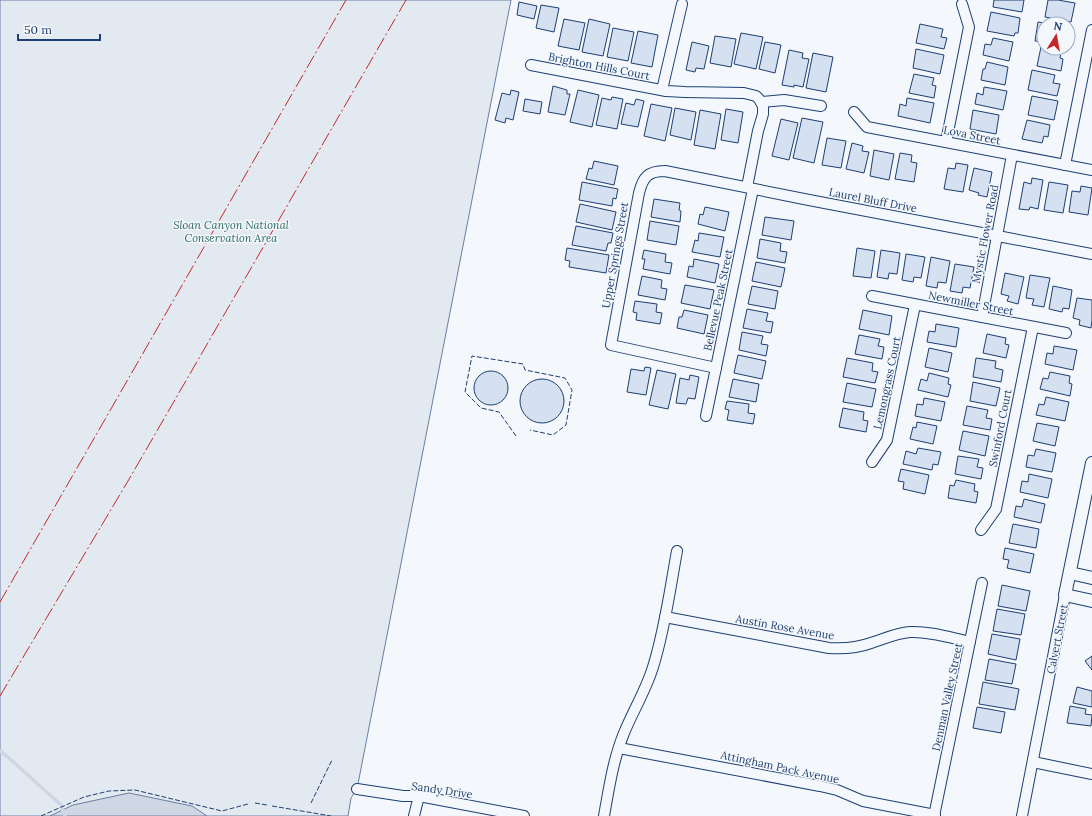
<svg xmlns="http://www.w3.org/2000/svg" width="1092" height="816" font-family="Lora,serif">
  <rect width="100%" height="100%" fill="#f4f7fb"/>
  <path fill="#e3e9f0" stroke="#687fa3" d="M0 0H511L357 789 351 798 348 816H0Z"/>
  <path fill="#cfd7e4" stroke="#687fa3" d="M129 793 192 806 207 816H50L73 805Z"/>
  <g fill="none" stroke-linecap="round" stroke-linejoin="round">
    <path stroke="#cfd7e4" stroke-width="3.5" d="M0 751 9 758 61 805 65 816"/>
  </g>
  <g fill="#d5e0f0" stroke="#1d3f73">
    <path d="M994 0H1024L1022 12 993 7Z"/>
    <path d="M1048 0H1058L1075 3 1071 22 1045 17Z"/>
    <path d="M519 2 537 6 534 19 517 15Z"/>
    <path d="M541 5 559 8 554 32 536 28Z"/>
    <path d="M991 12 1020 18 1018 33H1015L1014 36 987 31Z"/>
    <path d="M564 19 585 23 579 50 558 46Z"/>
    <path d="M589 19 610 24 603 56 582 52Z"/>
    <path d="M1038 22 1051 24H1044V42L1035 41Z"/>
    <path d="M920 24 943 29 941 37 947 38 944 49 916 43Z"/>
    <path d="M613 28 634 32 628 61 607 57Z"/>
    <path d="M638 31 658 35 652 67 631 63Z"/>
    <path d="M741 33 763 37 756 69 734 64Z"/>
    <path d="M715 36 736 39 731 67 710 63Z"/>
    <path d="M993 38 1013 42 1009 61 983 55 985 44 991 45Z"/>
    <path d="M692 42 709 46 704 69 696 68 695 72 686 70Z"/>
    <path d="M765 42 781 45 775 73 759 69Z"/>
    <path d="M1041 47 1061 52 1060 58 1063 59 1061 71 1037 66Z"/>
    <path d="M916 49 944 55 940 74 913 68Z"/>
    <path d="M789 50 803 53 802 58 809 59 803 87 794 85V87L782 85Z"/>
    <path d="M813 53 833 57 826 92 806 88Z"/>
    <path d="M987 62 1008 67 1005 85 981 80 983 69H985Z"/>
    <path d="M1032 70 1055 75 1053 83 1060 84 1057 96 1028 90Z"/>
    <path d="M914 74 934 78 932 85 936 86 934 98 909 93Z"/>
    <path d="M553 86 567 90V94H570L565 115 548 112Z"/>
    <path d="M984 87 1007 91 1003 110 975 104 977 93 983 95Z"/>
    <path d="M511 90 519 92 513 120 506 118 505 123 495 120 502 93 510 95Z"/>
    <path d="M578 90 599 95 592 127 570 122Z"/>
    <path d="M1032 96 1058 101 1054 120 1028 115Z"/>
    <path d="M612 97 623 99 617 129 596 125 602 98 611 100Z"/>
    <path d="M907 98 934 103 930 123 898 116 900 104 906 106Z"/>
    <path d="M525 99 542 102 540 114 523 111Z"/>
    <path d="M636 99 644 101 638 127 621 124 626 103 634 105Z"/>
    <path d="M651 104 672 108 665 141 644 136Z"/>
    <path d="M675 108 696 112 691 140 670 135Z"/>
    <path d="M726 109 743 112 738 143 721 140Z"/>
    <path d="M700 110 721 114 715 149 694 145Z"/>
    <path d="M973 110 999 115 996 134 970 129Z"/>
    <path d="M802 118 823 122 814 163 793 158Z"/>
    <path d="M781 119 798 123 789 160 772 156Z"/>
    <path d="M1027 120 1050 125 1048 137 1044 136 1042 143 1022 139Z"/>
    <path d="M827 138 846 141 841 168 822 165Z"/>
    <path d="M852 143 863 146 862 151 869 152 864 173 846 169Z"/>
    <path d="M874 150 894 154 889 180 870 176Z"/>
    <path d="M900 153 912 155 911 162 917 163 914 182 895 179Z"/>
    <path d="M594 161 618 166 614 185 586 179 589 168 592 169Z"/>
    <path d="M956 163 968 165 963 192 944 189 948 168 955 169Z"/>
    <path d="M974 168 992 172 987 197 978 195 979 193 969 190Z"/>
    <path d="M1032 178 1043 180 1038 209 1030 207 1029 210 1019 209 1024 182 1031 184Z"/>
    <path d="M582 182 618 189 616 199 613 198 612 206 579 200Z"/>
    <path d="M1049 182 1068 185 1063 213 1044 210Z"/>
    <path d="M1081 186 1092 188 1088 215 1069 212 1072 191 1080 192Z"/>
    <path d="M654 199 680 203 679 210 681 211 680 222 651 217Z"/>
    <path d="M580 204 616 212 612 230 576 222Z"/>
    <path d="M705 207 729 212 725 231 698 224 700 214 703 215Z"/>
    <path d="M765 217 794 221 791 240 762 235Z"/>
    <path d="M650 221 679 226 676 245 647 240Z"/>
    <path d="M576 226 613 233 611 243H608L606 251 572 245Z"/>
    <path d="M699 233 724 237 720 257 692 252 695 240 698 241Z"/>
    <path d="M760 239 781 243 780 251 787 252 785 263 757 258Z"/>
    <path d="M567 248 609 255 606 273 569 267 570 261 565 260Z"/>
    <path d="M857 248 875 251 871 278 853 276Z"/>
    <path d="M644 250 666 254 665 262 672 263 670 274 643 269 645 259H642Z"/>
    <path d="M881 250 900 253 897 274 889 273 888 279 877 277Z"/>
    <path d="M906 254 925 257 921 278 914 277 913 282 902 280Z"/>
    <path d="M931 257 950 261 946 283 938 282 937 288 926 286Z"/>
    <path d="M694 259 719 264 715 283 687 277 689 266 693 267Z"/>
    <path d="M756 262 785 268 781 287 752 281Z"/>
    <path d="M955 264 974 267 970 288 963 287 962 293 950 291Z"/>
    <path d="M1005 273 1024 277 1018 304 1007 301 1009 296 1001 294Z"/>
    <path d="M1030 275 1050 278 1044 307 1032 305 1034 299 1026 298Z"/>
    <path d="M642 276 662 280 661 288 667 289 665 300 638 295Z"/>
    <path d="M685 285 714 290 710 309 681 303Z"/>
    <path d="M752 286 778 291 775 309 748 304Z"/>
    <path d="M1053 286 1072 290 1069 309 1063 308 1062 312 1049 309Z"/>
    <path d="M1077 298 1092 300V320L1091 328 1079 325 1080 320 1073 318Z"/>
    <path d="M635 301 657 304 656 312 662 313 660 324 636 320 637 313 633 312Z"/>
    <path d="M747 309 768 313 766 321 773 322 771 333 743 328Z"/>
    <path d="M684 310 708 315 704 334 677 328 679 317H682Z"/>
    <path d="M863 310 892 316 889 335 859 329Z"/>
    <path d="M936 324 959 328 956 347 927 342 929 331 935 332Z"/>
    <path d="M742 332 763 336 761 344 768 345 766 356 739 350Z"/>
    <path d="M987 334 1006 338 1005 344 1009 345 1006 358 983 353Z"/>
    <path d="M859 335 880 339 878 346 884 347 882 359 855 354Z"/>
    <path d="M1054 346 1077 350 1073 370 1045 364 1047 353 1053 354Z"/>
    <path d="M929 348 952 353 948 372 925 367Z"/>
    <path d="M738 355 766 361 762 379 734 373Z"/>
    <path d="M847 358 873 363 872 371 878 372 875 383 843 377Z"/>
    <path d="M976 358 996 361 995 368 1003 370 1001 382 973 377Z"/>
    <path d="M645 367 651 368 646 395 627 392 631 369 644 371Z"/>
    <path d="M657 370 676 374 668 409 649 405Z"/>
    <circle cx="491" cy="388" r="17"/>
    <path d="M1050 372 1070 376 1069 383 1072 384 1070 396 1040 389 1043 378 1048 379Z"/>
    <path d="M929 373 949 378 948 384 951 385 948 397 918 390 921 379 927 381Z"/>
    <path d="M690 375 699 377 695 399 688 398 686 404 676 403 680 378 689 380Z"/>
    <circle cx="542" cy="401" r="22"/>
    <path d="M733 379 759 384 756 402 729 397Z"/>
    <path d="M973 382 1000 388 996 406 970 401Z"/>
    <path d="M847 383 876 389 872 407 843 402Z"/>
    <path d="M1046 397 1069 402 1065 421 1036 415 1039 404 1044 405Z"/>
    <path d="M924 398 945 402 941 421 915 416 917 404 923 405Z"/>
    <path d="M727 401 749 404 748 413 755 414 753 424 727 420 729 410 725 409Z"/>
    <path d="M967 406 988 410 986 418 992 419 990 430 963 425Z"/>
    <path d="M843 408 864 412 863 420 868 421 866 432 839 427Z"/>
    <path d="M917 422 937 426 933 444 910 439 913 427 916 428Z"/>
    <path d="M1037 423 1059 427 1055 446 1033 441Z"/>
    <path d="M963 431 989 436 985 456 959 450Z"/>
    <path d="M918 448 941 452 938 465 933 464 932 470 903 464 906 451 916 454Z"/>
    <path d="M1036 449 1056 453 1052 472 1026 467 1028 455 1034 456Z"/>
    <path d="M958 456 979 459 977 467 983 468 981 479 955 474Z"/>
    <path d="M901 469 929 475 925 494 903 489 904 482 898 481Z"/>
    <path d="M1029 474 1052 479 1048 498 1020 492 1022 481 1028 482Z"/>
    <path d="M956 480 975 484 974 491 978 492 976 503 948 498 950 485 954 486Z"/>
    <path d="M1024 499 1045 504 1041 523 1014 517 1016 506 1022 507Z"/>
    <path d="M1013 524 1039 529 1036 548 1009 543Z"/>
    <path d="M1005 548 1034 554 1030 573 1007 568 1009 560 1003 559Z"/>
    <path d="M1002 585 1030 591 1026 611 998 606Z"/>
    <path d="M997 609 1025 614 1021 635 993 631Z"/>
    <path d="M992 634 1020 639 1016 660 988 654Z"/>
    <path d="M1092 656V670L1085 661Z"/>
    <path d="M989 659 1016 664 1012 684 985 680Z"/>
    <path d="M983 682 1019 689 1015 710 979 704Z"/>
    <path d="M1077 687 1092 691V707L1073 703Z"/>
    <path d="M1070 706 1086 709 1085 714 1092 715 1091 726 1067 723Z"/>
    <path d="M977 707 1005 712 1001 733 973 728Z"/>
  </g>
  <g fill="none" stroke-linecap="round" stroke-linejoin="round">
    <defs>
      <g id="minor">
        <path d="M531 65 666 91 685 92 744 93 756 96 759 99 763 106V114L758 131 747 187"/>
        <path d="M662 90 682 4"/>
        <path d="M761 102 784 100 821 106"/>
        <path d="M854 112 867 127 1092 170"/>
        <path d="M946 142 969 27 962 4"/>
        <path d="M1065 165 1092 30"/>
        <path d="M872 296 1066 333"/>
        <path d="M982 317 1012 155"/>
        <path d="M716 368 611 345 639 193C643 177 648 171 665 171L809 200 1092 254"/>
        <path d="M706 416 753 189"/>
        <path d="M872 462 887 440 915 305"/>
        <path d="M981 530 996 509 1033 327"/>
        <path d="M665 617 829 648C843 649 857 648 871 643 884 639 896 633 910 632 930 631 951 638 970 642"/>
        <path d="M619 748 820 786 837 790 863 801 935 815"/>
        <path d="M1033 762 1092 774"/>
        <path d="M357 789 403 796H419L524 816"/>
        <path d="M414 816 419 796"/>
        <path d="M604 816C609 788 613 760 624 733 633 711 646 690 653 667 665 629 670 589 677 551"/>
        <path d="M934 816 982 583"/>
        <path d="M1022 816 1065 595"/>
      </g>
      <g id="tertiary">
        <path d="M1092 463 1065 595 1092 601"/>
        <path d="M1070 573 1092 578"/>
      </g>
    </defs>
    <use href="#minor" stroke="#1d3f73" stroke-width="12"/>
    <use href="#tertiary" stroke="#1d3f73" stroke-width="14"/>
    <use href="#minor" stroke="#f4f7fb" stroke-width="10"/>
    <use href="#tertiary" stroke="#f4f7fb" stroke-width="12"/>
    <g stroke="#1d3f73" stroke-width="1" stroke-dasharray="5 2" stroke-linecap="butt">
      <path d="M516 436 499 412 481 408 465 392 472 356 523 364 525 370 565 378 572 390 566 425 553 435 530 430"/>
      <path d="M255 803 267 805"/>
      <path d="M311 803 332 760"/>
      <path d="M272 806 331 816"/>
      <path d="M41 816 84 797 109 791 135 790 222 811 248 804"/>
    </g>
    <g stroke="#c62828" stroke-width="1" stroke-dasharray="14 3 2 3" stroke-linecap="butt">
      <path d="M0 602 346 0"/>
      <path d="M0 696 128 481 406 0"/>
    </g>
  </g>
  <g text-anchor="middle" stroke-width="3" stroke-linejoin="round" paint-order="stroke">
    <g font-size="11" fill="#1d3f73" stroke="#f4f7fb">
      <text transform="translate(599 66) rotate(11)" y="4">Brighton Hills Court</text>
      <text transform="translate(972 135) rotate(11)" y="4">Lova Street</text>
      <text transform="translate(873 200) rotate(11)" y="4">Laurel Bluff Drive</text>
      <text transform="translate(985 234) rotate(-79)" y="4">Mystic Flower Road</text>
      <text transform="translate(615 255) rotate(-80)" y="4">Upper Springs Street</text>
      <text transform="translate(718 300) rotate(-78)" y="4">Bellevue Peak Street</text>
      <text transform="translate(971 303) rotate(11)" y="4">Newmiller Street</text>
      <text transform="translate(887 383) rotate(-78)" y="4">Lemongrass Court</text>
      <text transform="translate(1000 428) rotate(-79)" y="4">Swinford Court</text>
      <text transform="translate(785 627) rotate(10)" y="4">Austin Rose Avenue</text>
      <text transform="translate(1057 639) rotate(-79)" y="4">Calvert Street</text>
      <text transform="translate(947 697) rotate(-78)" y="4">Denman Valley Street</text>
      <text transform="translate(780 767) rotate(12)" y="4">Attingham Pack Avenue</text>
      <text transform="translate(442 790) rotate(8)" y="4">Sandy Drive</text>
    </g>
    <g font-size="11" font-style="italic" fill="#2c6c60" stroke="#f4f7fb">
      <text x="231" y="229">Sloan Canyon National<tspan x="231" dy="13">Conservation Area</tspan></text>
    </g>
  </g>
  <g transform="translate(1056 36) rotate(11)"><circle r="19" fill="#f4f7fb" stroke="#9eadc5"/>
  <path d="M0-3L7 15L0 10L-7 15Z" fill="#c62828"/>
  <text y="-6" font-size="11" font-weight="bold" text-anchor="middle" fill="#1d3f73">N</text>
  </g>
  <path d="M18 34v6h82v-6" fill="none" stroke="#1d3f73" stroke-width="2"/>
  <text x="24" y="34" font-size="12" fill="#1d3f73" stroke="#f4f7fb" stroke-width="3" paint-order="stroke">50 m</text>
</svg>
